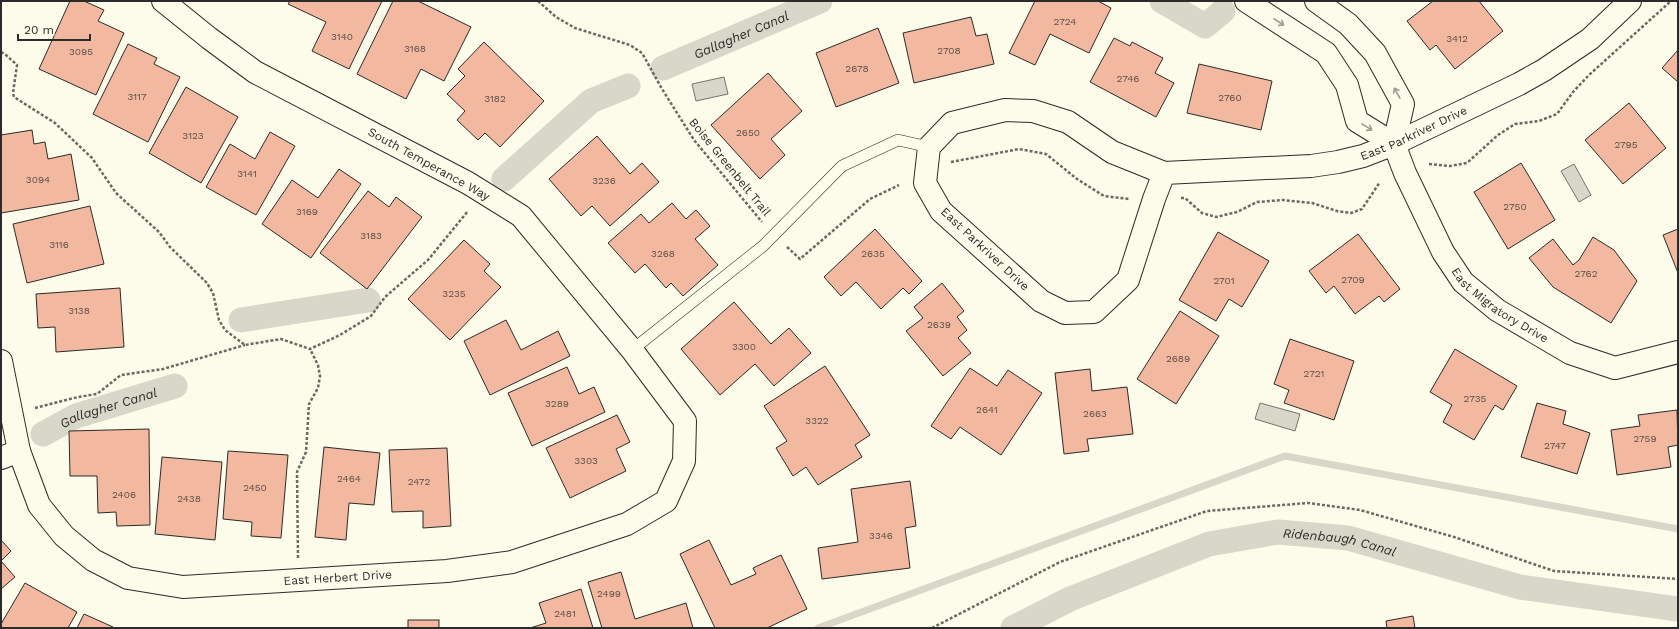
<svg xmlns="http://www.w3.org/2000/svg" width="1679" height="629" font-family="'Work Sans',sans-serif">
  <rect width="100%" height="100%" fill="#fdfbea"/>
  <g fill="#d8d7c9" stroke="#74746e">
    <path d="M724 77 728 94 696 101 692 84Z"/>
    <path d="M1574 164 1591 195 1579 202 1561 171Z"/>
    <path d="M1260 403 1300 414 1295 431 1255 419Z"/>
  </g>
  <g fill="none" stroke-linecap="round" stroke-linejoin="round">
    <path stroke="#d8d7c9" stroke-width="7" d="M818 628 1285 456 1678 529"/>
    <g stroke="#d8d7c9" stroke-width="25">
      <path d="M1162 1 1205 26 1223 11"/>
      <path id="s1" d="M663 68 820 1"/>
      <path d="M504 179 591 101 628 86"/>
      <path d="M241 320 368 300"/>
      <path id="s2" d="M43 434 76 416 175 386"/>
      <path id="s3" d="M1013 628 1070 599 1209 544 1278 532 1348 538 1520 587 1678 609"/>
    </g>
  </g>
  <g fill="#f2b8a0" stroke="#2b2b2b">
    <path d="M70 1H84L104 10 98 21 124 33 96 95 39 69Z"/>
    <path d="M290 1H382L349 69 312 51 326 22 288 4Z"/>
    <path d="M393 1H418L471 27 444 81 421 69 406 99 357 74Z"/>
    <path d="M1035 1H1098L1111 8 1089 53 1050 34 1035 65 1009 53Z"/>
    <path d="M1433 1H1479L1503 31 1455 69 1436 45 1430 50 1407 21Z"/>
    <path d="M971 17 976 36 987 34 994 64 914 83 903 33Z"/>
    <path d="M878 28 899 83 836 107 816 53Z"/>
    <path d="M1114 38 1130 46 1132 42 1163 58 1155 73 1174 83 1156 117 1090 82Z"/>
    <path d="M484 42 544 101 500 147 485 133 478 140 457 120 465 111 447 94 465 76 458 69Z"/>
    <path d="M128 44 157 58 154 64 180 77 148 142 93 114Z"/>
    <path d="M1678 50V82L1662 68Z"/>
    <path d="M1199 64 1272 81 1261 130 1187 113Z"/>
    <path d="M768 73 802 111 771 139 785 155 760 179 711 125Z"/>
    <path d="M186 87 238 117 201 183 149 153Z"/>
    <path d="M1629 103 1666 148 1623 184 1585 140Z"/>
    <path d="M32 130 34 144 45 142 48 159 71 154 79 200 1 213V135Z"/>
    <path d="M270 132 295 146 256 215 206 187 230 144 255 159Z"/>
    <path d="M597 136 630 174 642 163 659 182 610 226 592 206 581 216 549 179Z"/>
    <path d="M1521 163 1555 220 1508 249 1474 192Z"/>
    <path d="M339 169 361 184 311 258 262 224 292 180 318 198Z"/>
    <path d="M368 191 389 207 396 197 422 217 367 289 320 253Z"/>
    <path d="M672 203 686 219 696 210 710 226 695 239 718 265 683 296 671 283 666 288 645 264 635 273 608 243 641 214 649 223Z"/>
    <path d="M90 206 104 264 27 283 13 224Z"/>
    <path d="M875 229 922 281 909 294 903 288 881 309 856 282 841 296 824 277Z"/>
    <path d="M1678 229V273L1663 235Z"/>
    <path d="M1218 232 1269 261 1242 307 1229 299 1216 321 1179 300Z"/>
    <path d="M1358 234 1400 289 1384 302 1379 296 1355 314 1334 286 1326 293 1309 271Z"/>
    <path d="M1593 237 1614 250 1637 281 1611 323 1553 287 1529 258 1553 239 1573 265 1579 260Z"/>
    <path d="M464 240 490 264 484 271 501 287 450 340 408 299Z"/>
    <path d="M942 283 964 311 957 317 967 330 958 338 971 353 943 376 906 331 923 318 914 307Z"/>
    <path d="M120 288 124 347 56 352 55 327 38 328 36 294Z"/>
    <path d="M734 302 771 344 789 328 811 353 774 386 755 364 720 395 681 349Z"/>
    <path d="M1180 311 1219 336 1176 404 1137 379Z"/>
    <path d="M506 320 521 350 558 331 570 356 490 395 464 341Z"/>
    <path d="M1290 339 1354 361 1334 420 1284 403 1289 390 1274 384Z"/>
    <path d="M1455 349 1517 386 1503 410 1495 405 1474 440 1443 422 1452 405 1430 392Z"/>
    <path d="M825 366 870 435 855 445 862 457 818 485 806 467 793 476 776 448 787 441 764 406Z"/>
    <path d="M567 367 579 394 594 387 605 412 532 446 508 393Z"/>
    <path d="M970 368 997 386 1008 370 1042 393 1001 455 960 427 951 439 931 426Z"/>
    <path d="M1090 369 1092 391 1127 387 1133 434 1087 439 1089 451 1064 454 1055 373Z"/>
    <path d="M1537 403 1566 411 1563 424 1590 433 1577 474 1521 457Z"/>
    <path d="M1677 410 1678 445 1668 447 1671 467 1617 475 1611 430 1640 426 1638 415Z"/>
    <path d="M617 415 630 442 616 449 626 471 570 498 546 448Z"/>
    <path d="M149 429 150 525 117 526 116 512 98 513 97 476H70L69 431Z"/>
    <path d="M324 447 380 453 374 505 349 503 346 540 315 537Z"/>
    <path d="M447 448 451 526 423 528V511L392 512 389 450Z"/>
    <path d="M228 451 288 455 281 538 251 536 252 522 223 519Z"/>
    <path d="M162 457 222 462 215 540 155 534Z"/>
    <path d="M910 481 916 526 905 528 910 568 822 579 818 548 858 542 851 489Z"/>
    <path d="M1 540 11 551 1 561Z"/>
    <path d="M709 540 731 585 756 574 753 568 781 555 807 609 767 628H715L680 554Z"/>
    <path d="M1 561 15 577 1 589Z"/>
    <path d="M621 572 635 619 686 603 693 628H602L588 582Z"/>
    <path d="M25 583 77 612 68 628H1V624Z"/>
    <path d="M581 589 593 628H530L546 623 539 603Z"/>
    <path d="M84 614 113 627 112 628H77Z"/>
    <path d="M1413 616 1415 628H1387L1386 621Z"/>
    <rect x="408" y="620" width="31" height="8"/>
  </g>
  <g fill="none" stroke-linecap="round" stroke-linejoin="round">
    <defs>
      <path id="service" d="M632 350 763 246 842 166 898 140 929 147"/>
      <g id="minor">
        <path d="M1246 1 1326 53 1347 85 1357 121 1394 144"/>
        <path d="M1316 1 1348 24 1375 53 1403 104 1394 144"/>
        <path id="s4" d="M1394 144 1405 173 1443 252 1463 282 1497 310 1570 353 1615 368 1678 352"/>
        <path id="s5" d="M1164 173 1154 199 1128 280 1094 312 1065 313 1041 301 941 211 925 183 929 147 952 123 1005 110 1033 111 1068 122 1112 152 1164 173 1311 166 1338 162 1363 156 1394 144 1519 84 1544 70 1590 39 1630 1"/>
        <path id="s6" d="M1 361 19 451 39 505 64 536 93 560 128 578 183 587 447 571 512 562 627 524 666 501 684 461 685 421 632 350 521 216 468 183 255 72 209 38 163 1"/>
        <path d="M1 458 19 451"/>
      </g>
    </defs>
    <use href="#service" stroke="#2b2b2b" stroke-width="12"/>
    <use href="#minor" stroke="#2b2b2b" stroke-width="24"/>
    <g stroke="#6a6964" stroke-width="2.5" stroke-dasharray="3 2" stroke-linecap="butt">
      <path d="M538 1 556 17 575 28 630 45 642 53 662 89 694 140 762 222"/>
      <path d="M1 52 6 55 17 65 13 93 14 97 55 123 92 158 116 193 159 232 170 247 207 283 213 293 219 320 225 330 245 345 281 339 310 349 340 335 371 316 385 297 428 260 468 211"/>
      <path d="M951 162 1019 149 1046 154 1077 179 1104 196 1129 199"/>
      <path d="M1429 164 1450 166 1467 163 1498 135 1515 124 1539 121 1557 114 1573 92 1589 75 1671 1"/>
      <path d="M1181 198H1185L1202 213 1216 217 1237 212 1257 202 1283 200 1312 203 1337 211 1351 213 1362 209 1380 182"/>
      <path d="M787 247 800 259 870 199 899 185"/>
      <path d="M35 408 78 397 97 394 121 375 163 369 245 345"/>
      <path d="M298 558 297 472 306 452 309 404 318 388 320 376 318 365 310 349"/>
      <path d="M932 628 1060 562 1207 511 1308 503 1360 510 1454 537 1554 571 1678 579"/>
    </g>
    <use href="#service" stroke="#fdfbea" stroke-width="11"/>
    <use href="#minor" stroke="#fdfbea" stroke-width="22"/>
  </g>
  <defs><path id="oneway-shaft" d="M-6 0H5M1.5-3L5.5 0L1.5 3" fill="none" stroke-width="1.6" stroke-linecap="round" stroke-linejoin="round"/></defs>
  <g stroke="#9e9d94">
    <use href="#oneway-shaft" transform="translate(1279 22) rotate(33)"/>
    <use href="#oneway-shaft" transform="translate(1397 93) rotate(-119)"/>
    <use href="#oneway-shaft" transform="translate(1367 127) rotate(32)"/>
  </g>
  <g text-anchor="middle" stroke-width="3" stroke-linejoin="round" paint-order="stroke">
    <g font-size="10" fill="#5d4e48">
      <text x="1065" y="25">2724</text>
      <text x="342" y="40">3140</text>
      <text x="1457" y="42">3412</text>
      <text x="415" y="52">3168</text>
      <text x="949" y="54">2708</text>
      <text x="81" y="55">3095</text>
      <text x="857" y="72">2678</text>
      <text x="1128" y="82">2746</text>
      <text x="137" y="100">3117</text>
      <text x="1230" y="101">2760</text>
      <text x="495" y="102">3182</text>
      <text x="748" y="136">2650</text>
      <text x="193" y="139">3123</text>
      <text x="1626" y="148">2795</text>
      <text x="247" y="177">3141</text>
      <text x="38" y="183">3094</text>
      <text x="604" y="184">3236</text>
      <text x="1515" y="210">2750</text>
      <text x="307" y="215">3169</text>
      <text x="371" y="239">3183</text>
      <text x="59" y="248">3116</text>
      <text x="663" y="257">3268</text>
      <text x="873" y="257">2635</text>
      <text x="1586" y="277">2762</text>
      <text x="1353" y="283">2709</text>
      <text x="1224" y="284">2701</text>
      <text x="454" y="297">3235</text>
      <text x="79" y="314">3138</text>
      <text x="939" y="328">2639</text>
      <text x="744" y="350">3300</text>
      <text x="1178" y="362">2689</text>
      <text x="1314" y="377">2721</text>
      <text x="1475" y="402">2735</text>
      <text x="557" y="407">3289</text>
      <text x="987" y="413">2641</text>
      <text x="1095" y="417">2663</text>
      <text x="817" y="424">3322</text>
      <text x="1645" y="442">2759</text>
      <text x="1555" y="449">2747</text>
      <text x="586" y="464">3303</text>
      <text x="349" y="482">2464</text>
      <text x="419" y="485">2472</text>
      <text x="255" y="491">2450</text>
      <text x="124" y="498">2406</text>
      <text x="189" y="502">2438</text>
      <text x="881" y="539">3346</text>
      <text x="609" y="597">2499</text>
      <text x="565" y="617">2481</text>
    </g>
    <g font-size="12" fill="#2b2b2b" stroke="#fdfbea">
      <text dy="4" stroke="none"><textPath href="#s5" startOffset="936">East Parkriver Drive</textPath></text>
      <text transform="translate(429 164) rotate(29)" y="4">South Temperance Way</text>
      <text transform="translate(730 167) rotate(51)" y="4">Boise Greenbelt Trail</text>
      <text transform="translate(985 249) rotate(43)" y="4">East Parkriver Drive</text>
      <text dy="4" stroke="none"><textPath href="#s4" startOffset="198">East Migratory Drive</textPath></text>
      <text dy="4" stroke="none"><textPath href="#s6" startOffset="477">East Herbert Drive</textPath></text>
    </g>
    <g font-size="13" font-style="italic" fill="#2b2b2b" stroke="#fdfbea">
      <text dy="5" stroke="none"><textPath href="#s1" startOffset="85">Gallagher Canal</textPath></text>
      <text dy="5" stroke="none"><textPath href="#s2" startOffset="71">Gallagher Canal</textPath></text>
      <text dy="5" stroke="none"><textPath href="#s3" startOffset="346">Ridenbaugh Canal</textPath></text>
    </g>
  </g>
  <rect width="1679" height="629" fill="none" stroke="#2b2b2b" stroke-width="4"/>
  <path d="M18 34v6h72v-6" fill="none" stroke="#2b2b2b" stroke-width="2"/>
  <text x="24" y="34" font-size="12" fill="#2b2b2b" stroke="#fdfbea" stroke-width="3" paint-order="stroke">20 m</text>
</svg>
